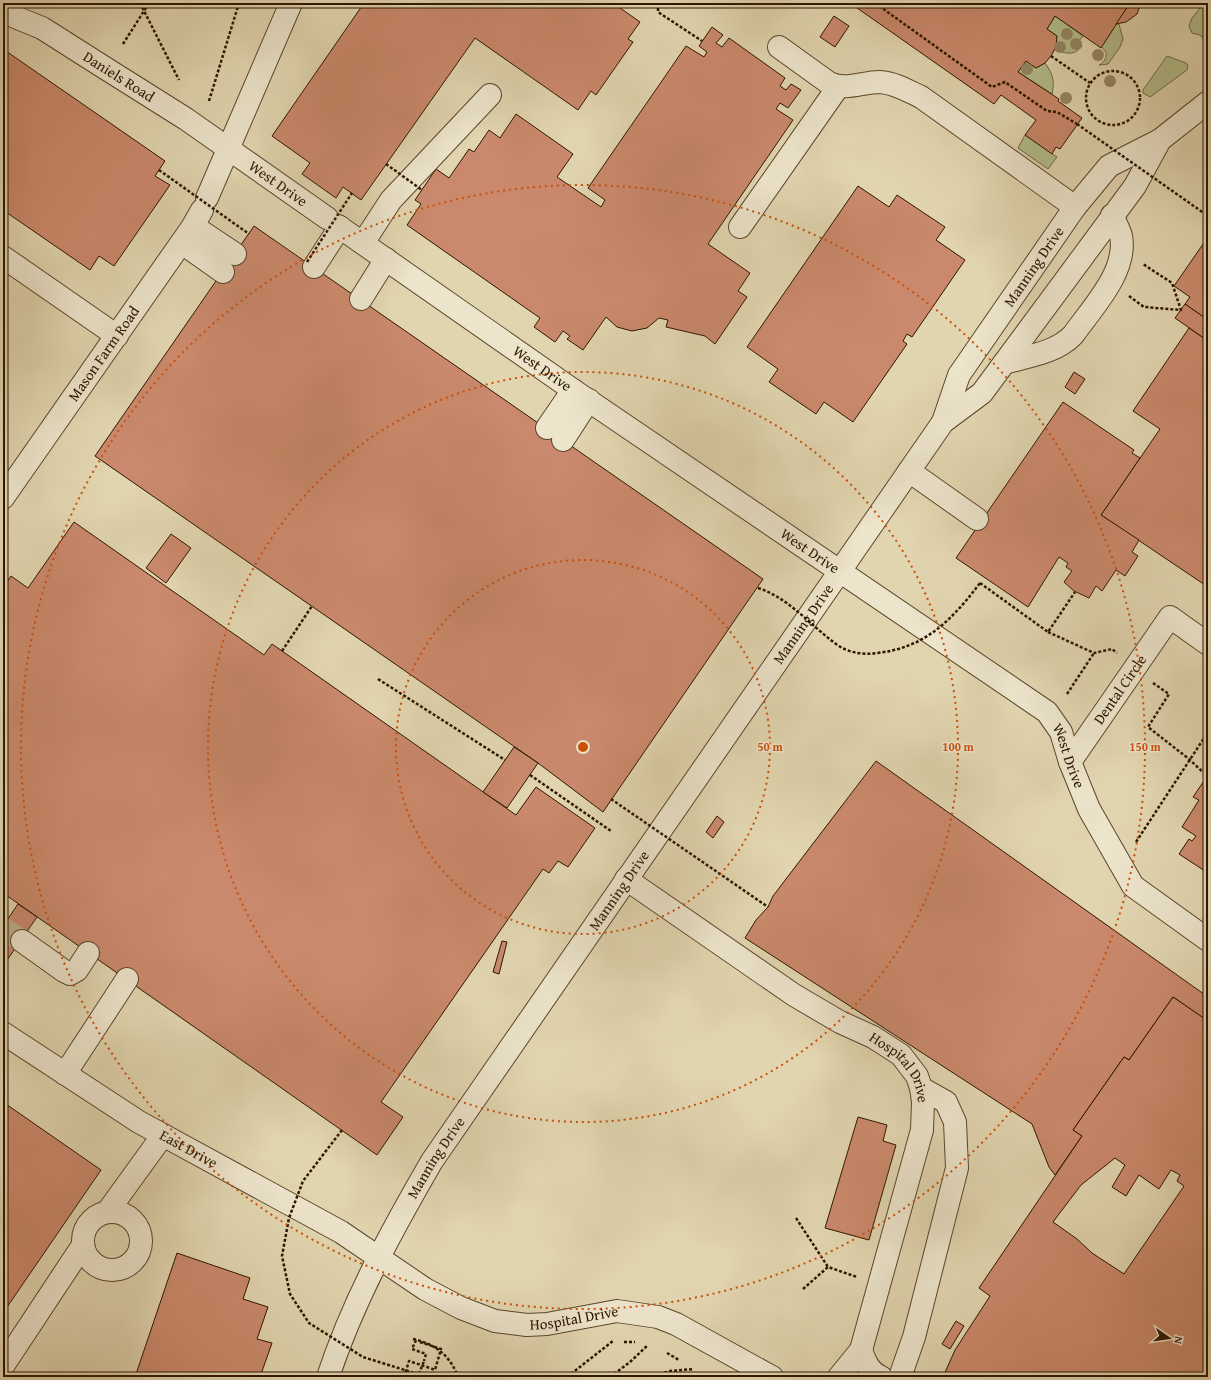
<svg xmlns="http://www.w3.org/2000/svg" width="1211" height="1380" font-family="'Gentium Book Plus',serif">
  <rect width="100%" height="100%" fill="#e1d5af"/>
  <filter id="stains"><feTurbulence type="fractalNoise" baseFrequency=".005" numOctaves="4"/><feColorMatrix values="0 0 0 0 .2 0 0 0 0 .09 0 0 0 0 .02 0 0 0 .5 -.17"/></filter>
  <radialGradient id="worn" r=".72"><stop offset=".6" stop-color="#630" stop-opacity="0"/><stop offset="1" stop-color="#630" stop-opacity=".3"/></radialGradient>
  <g fill="#b3bd8a" stroke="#706a45">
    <path d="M1204 3H1208V44L1200 35 1192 33 1189 26 1192 18Z"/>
    <path d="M1055 16 1083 36 1079 41 1082 46C1075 56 1065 54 1055 49L1057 36 1047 29Z"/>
    <path d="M1116 24H1119L1123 39 1120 47 1108 64 1099 65C1107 61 1109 52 1101 47Z"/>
    <path d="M1167 56 1186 63 1188 65 1187 70 1150 97 1143 93V90Z"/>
    <path d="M1026 61 1036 68 1045 63C1053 74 1055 81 1052 94L1018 72Z"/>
    <path d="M1025 135 1057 157 1048 169 1018 148Z"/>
  </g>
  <g fill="#ca896c" stroke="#2e1600" fill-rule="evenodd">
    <path d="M364 3H613L640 22 628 39 633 42 596 95 591 91 578 110 475 38 361 200 343 187 336 198 302 174 310 163 272 136Z"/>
    <path d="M850 3H1130L1101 48 1055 16 1047 29 1057 36 1056 47 1051 56 1045 63 1036 68 1026 61 1018 72 1059 99 1058 101 1082 118 1060 149 1056 147 1052 154 1025 135 1036 120 1001 95 994 104Z"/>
    <path d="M1130 3H1141L1137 14 1126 22 1116 24Z"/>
    <path d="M834 16 849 26 835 47 820 37Z"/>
    <path d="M712 27 723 35 716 43 722 47 729 38 785 78 780 86 786 90 791 84 801 90 788 108 780 103 776 109 793 120 708 244 750 273 738 291 747 297 715 344 705 336 666 327 668 320 659 318 647 328 632 331 617 327 606 317 583 350 567 339 570 336 563 331 555 342 534 327 540 318 407 225 421 204 415 200 436 169 449 178 469 149 474 152 489 130 500 138 516 114 573 154 557 177 601 207 605 200 588 188 686 46 704 57 707 52 699 46Z"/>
    <path d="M3 49 165 161 155 176 170 185 114 266 99 256 90 270 3 210Z"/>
    <path d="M858 186 889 207 897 195 945 227 936 240 965 260 912 337 907 334 903 341 907 344 853 422 824 402 816 414 769 382 778 369 747 347Z"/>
    <path d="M254 226 763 579 603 812 538 763 95 456Z"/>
    <path d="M1208 237V320L1185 304 1190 297 1174 286Z"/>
    <path d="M1185 304 1208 320V341L1175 318Z"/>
    <path d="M1189 328 1208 341V587L1101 515 1160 429 1133 411Z"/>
    <path d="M1074 372 1085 379 1075 394 1065 387Z"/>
    <path d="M1063 402 1134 450 1132 453 1140 458 1101 515 1139 540 1132 552 1138 556 1125 576 1116 570 1102 591 1096 586 1089 598 1074 591 1064 582 1072 571 1066 567 1068 563 1059 557 1028 607 956 558Z"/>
    <path d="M74 522 264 655 272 644 516 815 536 787 595 828 568 867 558 861 549 873 543 869 381 1102 403 1117 377 1155 3 893V588L11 576 28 588Z"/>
    <path d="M171 534 191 548 166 583 146 568Z"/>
    <path d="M514 747 538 763 507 808 483 792Z"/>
    <path d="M876 761 1208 997V1021L1173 997 1129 1060 1124 1057 1073 1130 1082 1136 1055 1175 1049 1167 1032 1124 745 938 756 920 768 907 773 896Z"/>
    <path d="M1208 775V873L1179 854 1189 839 1192 841 1196 836 1182 827 1199 800 1193 797Z"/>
    <path d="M717 816 724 822 713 838 706 832Z"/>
    <path d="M18 904 37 917 3 966V926Z"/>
    <path d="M502 941 507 942 499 974 493 972Z"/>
    <path d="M1173 997 1208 1021V1377H943L955 1350 990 1296 979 1288 1082 1136 1073 1130 1124 1057 1129 1060ZM1115 1158 1125 1165 1112 1187 1126 1196 1139 1175 1159 1189 1171 1170 1180 1175 1177 1181 1184 1186 1124 1274 1092 1253 1077 1239 1053 1222 1081 1185Z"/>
    <path d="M3 1102 101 1170 3 1313Z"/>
    <path d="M858 1117 887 1125 883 1141 896 1145 869 1240 825 1228Z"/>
    <path d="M177 1253 250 1278 243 1299 268 1307 257 1339 272 1343 260 1377H135Z"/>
    <path d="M956 1321 964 1326 950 1349 942 1344Z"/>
  </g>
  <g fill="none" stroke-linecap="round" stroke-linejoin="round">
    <path stroke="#bdaf8c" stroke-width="22" stroke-dasharray="22 11" stroke-linecap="butt" d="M3 928 22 941"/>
    <defs>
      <g id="minor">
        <path id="s1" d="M3 12 42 28 105 68 186 119 327 218"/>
        <path d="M779 47 829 83C847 91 861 82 880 82 895 83 908 91 921 97L1075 207"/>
        <path d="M207 198 291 3"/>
        <path d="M193 226 235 254"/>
        <path id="s2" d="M338 226 573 390 1047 712 1061 732 1070 762 1089 809 1133 886 1208 940"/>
        <path d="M740 227 838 87"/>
        <path d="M182 243 223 272"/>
        <path d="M363 243 391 200 490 95"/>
        <path d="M3 257 117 336"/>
        <path d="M314 267 340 227"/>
        <path d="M361 299 386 259"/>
        <path d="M1004 363C1028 356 1056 353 1073 335 1092 308 1128 271 1121 236 1119 229 1115 222 1112 215"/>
        <path d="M943 422 982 393 1135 186 1160 140"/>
        <path d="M547 428 573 390"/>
        <path d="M563 440 589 400"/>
        <path d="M909 471 977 519"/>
        <path id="s3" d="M3 498 193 226 202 210"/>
        <path id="s4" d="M1070 762 1170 617 1208 644"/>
        <path id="s5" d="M626 879 794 995 840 1022 873 1037 901 1055 917 1076 921 1088 923 1102 922 1130 861 1350 839 1377"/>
        <path d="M22 941 64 971 70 974 77 970 88 953"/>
        <path id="s6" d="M3 1033 139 1122 341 1232 425 1289 461 1308 495 1321 527 1325 547 1324 617 1311 658 1317 676 1324 772 1377"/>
        <path d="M65 1074 127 979"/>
        <path d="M108 1211 163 1135"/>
        <circle cx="112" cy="1241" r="29"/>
        <path d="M861 1350C865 1361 869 1372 881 1377"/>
        <path d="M3 1366 83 1245"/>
        <path id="s7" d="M328 1377C353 1301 392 1230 432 1161L943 422 959 375 1075 207 1109 166 1160 140 1208 102"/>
        <path d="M900 1377 914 1337 957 1168 955 1122 946 1102 921 1088"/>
      </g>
    </defs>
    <use href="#minor" stroke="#5b462c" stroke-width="24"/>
    <g stroke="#2e1600" stroke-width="2.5" stroke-dasharray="3 2" stroke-linecap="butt">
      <path d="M140 3 179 80"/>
      <path d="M658 3V12L702 41"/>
      <path d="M875 3 992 87 1005 82 1047 111 1057 112 1077 124"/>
      <path d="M123 44 149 3"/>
      <path d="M1051 56 1090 83"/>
      <circle cx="1113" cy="98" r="27"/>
      <path d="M209 101 239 3"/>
      <path d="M1129 296 1144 307 1181 310 1172 283 1143 264"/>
      <path d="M980 583 1048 632 1075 592"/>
      <path d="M1048 632 1094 653 1112 649 1117 653"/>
      <path d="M282 651 312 606"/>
      <path d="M378 679 505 760"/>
      <path d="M1153 683 1169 694 1148 727 1189 759 1207 776"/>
      <path d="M1067 694 1094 653"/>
      <path d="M530 775 611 831"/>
      <path d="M1136 842 1208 732"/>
      <path d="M796 1218 828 1267"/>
      <path d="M803 1289 828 1267 857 1277"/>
      <path d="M413 1339C435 1344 450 1355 458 1377"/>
      <path d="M416 1340 412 1349 426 1354 424 1361"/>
      <path d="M624 1342H635"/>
      <path d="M667 1353 679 1360"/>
      <path d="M404 1377 409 1361 430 1368"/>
      <path d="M567 1377 613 1341"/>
      <path d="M610 1377 630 1362 648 1345"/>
      <path d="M650 1377 670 1371 694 1369"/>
    </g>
    <use href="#minor" stroke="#ece4cb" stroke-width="22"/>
    <g stroke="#2e1600" stroke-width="2.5" stroke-dasharray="3 2" stroke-linecap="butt">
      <path d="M1077 124 1208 216"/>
      <path d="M386 164 422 190"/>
      <path d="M159 170 249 234"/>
      <path d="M307 262 352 193"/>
      <path d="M758 588C789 598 810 625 836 644 848 653 863 655 877 653 925 648 952 620 980 583"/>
      <path d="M611 799 768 907"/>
      <path d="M342 1130 303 1181 289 1218 282 1256 290 1294 309 1323 363 1357 427 1377"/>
      <path d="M420 1342 441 1349 435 1370 430 1368"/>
      <path d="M419 1374 424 1361"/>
    </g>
  </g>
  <g fill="#958765">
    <circle cx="1067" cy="34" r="6"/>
    <circle cx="1076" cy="44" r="6"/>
    <circle cx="1060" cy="47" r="6"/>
    <circle cx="1098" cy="55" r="6"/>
    <circle cx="1027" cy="69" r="6"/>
    <circle cx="1110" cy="81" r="6"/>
    <circle cx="1066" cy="98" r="6"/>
  </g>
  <g fill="none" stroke="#cc4f0a" stroke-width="2" stroke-dasharray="2 4">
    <circle cx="583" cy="747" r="187"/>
    <circle cx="583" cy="747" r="375"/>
    <circle cx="583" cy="747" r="562"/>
  </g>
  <g text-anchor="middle" stroke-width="3" stroke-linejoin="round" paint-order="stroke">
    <g font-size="15" fill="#2e1600" stroke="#ece4cb">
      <text dy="5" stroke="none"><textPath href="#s1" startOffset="133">Daniels Road</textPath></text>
      <text dy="5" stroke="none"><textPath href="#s1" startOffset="325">West Drive</textPath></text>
      <text dy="5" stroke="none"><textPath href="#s7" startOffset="1320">Manning Drive</textPath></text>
      <text dy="5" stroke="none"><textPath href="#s3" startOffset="176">Mason Farm Road</textPath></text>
      <text dy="5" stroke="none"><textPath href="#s2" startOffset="249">West Drive</textPath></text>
      <text dy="5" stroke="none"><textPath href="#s2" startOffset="573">West Drive</textPath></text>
      <text dy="5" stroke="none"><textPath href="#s7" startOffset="893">Manning Drive</textPath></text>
      <text dy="5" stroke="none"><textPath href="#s4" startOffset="88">Dental Circle</textPath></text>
      <text dy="5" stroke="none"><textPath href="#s2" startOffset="909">West Drive</textPath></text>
      <text dy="5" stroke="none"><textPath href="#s7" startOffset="569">Manning Drive</textPath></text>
      <text dy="5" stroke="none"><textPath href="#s5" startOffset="336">Hospital Drive</textPath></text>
      <text dy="5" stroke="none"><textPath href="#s6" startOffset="219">East Drive</textPath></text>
      <text dy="5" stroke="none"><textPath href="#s7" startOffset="245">Manning Drive</textPath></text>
      <text dy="5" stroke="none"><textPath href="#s6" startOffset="651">Hospital Drive</textPath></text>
    </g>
  </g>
  <circle cx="583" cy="747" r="6" fill="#cc4f0a" stroke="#ece4cb" stroke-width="2"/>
  <g font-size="12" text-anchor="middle" font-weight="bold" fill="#cc4f0a" stroke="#ece4cb" stroke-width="3" stroke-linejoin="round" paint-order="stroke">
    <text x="770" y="751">50 m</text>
    <text x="958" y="751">100 m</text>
    <text x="1145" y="751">150 m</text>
  </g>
  <rect width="1211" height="1380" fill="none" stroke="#e1d5af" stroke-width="16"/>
  <rect x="4" y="4" width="1203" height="1372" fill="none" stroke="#2e1600" stroke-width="2"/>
  <rect x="8" y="8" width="1195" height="1364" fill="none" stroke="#2e1600"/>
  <g transform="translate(1169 1338) rotate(103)" stroke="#ece4cb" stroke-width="3" paint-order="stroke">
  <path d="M0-3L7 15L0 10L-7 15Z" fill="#2e1600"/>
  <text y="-6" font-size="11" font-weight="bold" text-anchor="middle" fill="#2e1600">N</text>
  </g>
  <rect width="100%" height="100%" filter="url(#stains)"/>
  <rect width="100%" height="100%" fill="url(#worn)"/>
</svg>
